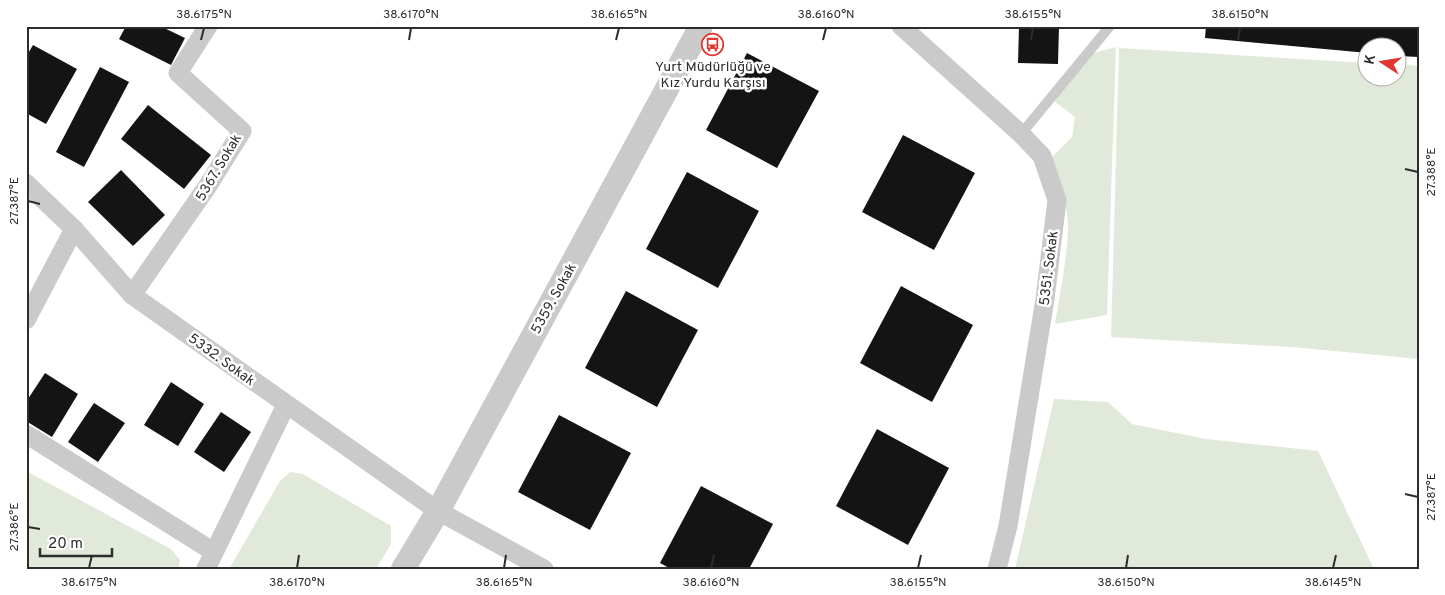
<svg xmlns="http://www.w3.org/2000/svg" width="1445" height="595" font-family="Overpass,sans-serif">
  <rect width="100%" height="100%" fill="#fff"/>
  <g fill="#e1eada">
    <path d="M1116 47 1107 315 1055 324C1060 292 1067 260 1068 229 1068 205 1060 180 1051 158L1072 137 1075 117 1054 101 1090 54Z"/>
    <path d="M1119 48 1367 63 1368 78H1398V64L1419 66V359L1292 347 1111 337Z"/>
    <path d="M1054 399 1108 402 1132 424 1206 439 1318 451 1374 569H1015Z"/>
    <path d="M26 471 171 549 180 560 178 569H26Z"/>
    <path d="M290 472 303 474 391 526V544L376 569H229L280 481Z"/>
  </g>
  <g fill="#141414">
    <path d="M126 26H160L185 38 171 65 119 39Z"/>
    <path d="M1019 26H1059L1058 64 1018 63Z"/>
    <path d="M1206 26H1419V57L1398 56V48H1368V53L1205 38Z"/>
    <path d="M33 45 77 69 46 124 26 113V57Z"/>
    <path d="M747 53 819 91 777 168 706 130Z"/>
    <path d="M100 67 129 82 84 167 56 152Z"/>
    <path d="M148 105 211 155 184 189 121 139Z"/>
    <path d="M903 135 975 173 934 250 862 212Z"/>
    <path d="M121 170 165 215 133 246 88 202Z"/>
    <path d="M687 172 759 211 718 288 646 249Z"/>
    <path d="M901 286 973 325 932 402 860 363Z"/>
    <path d="M626 291 698 330 657 407 585 368Z"/>
    <path d="M45 373 78 394 52 437 26 421V402Z"/>
    <path d="M171 382 204 404 178 446 144 425Z"/>
    <path d="M94 403 125 423 98 462 68 442Z"/>
    <path d="M221 412 251 432 224 472 194 452Z"/>
    <path d="M559 415 631 453 590 530 518 492Z"/>
    <path d="M877 429 949 468 908 545 836 506Z"/>
    <path d="M701 486 773 524 749 569H671L660 563Z"/>
  </g>
  <g fill="none" stroke-linecap="round" stroke-linejoin="round">
    <path stroke="#cacaca" stroke-width="10" d="M1021 134 1110 26"/>
    <g stroke="#cacaca" stroke-width="19">
      <path d="M901 26 1021 134 1042 156 1057 200 1045 299 1008 526 997 569"/>
      <path d="M26 183 74 229 132 295 438 511 544 569"/>
      <path d="M132 295 209 184 242 131 178 73 208 26"/>
      <path d="M26 320 74 229"/>
      <path d="M26 434 214 552"/>
      <path d="M206 569 286 405"/>
    </g>
    <path stroke="#cacaca" stroke-width="24" d="M403 569 438 511 701 26"/>
  </g>
  <path fill="none" stroke="#2d2d2d" stroke-width="2" d="M201 40 204 28M409 40 411 28M616 40 619 28M823 40 826 28M1031 40 1033 28M1238 40 1240 28M1405 169 1418 172M28 201 40 204M1405 494 1418 497M28 527 40 529M89 568 92 555M297 568 299 555M504 568 506 555M711 568 714 555M918 568 921 555M1126 568 1128 555M1333 568 1336 555"/>
  <defs>
    <symbol id="bus-ring" viewBox="-11 -11 22 22"><circle r="9.5" fill="#fff" stroke="#e13731" stroke-width="1.5"/><path d="M-5-6H5V4H4V6H2V4H-2V6H-4V4H-5ZM-3.5-4V0h7V-4ZM-3.5 1.2v1.5H-2V1.2ZM2 1.2v1.5H3.5V1.2Z" fill="#e13731"/></symbol>
  </defs>
  <g fill-rule="evenodd">
    <use href="#bus-ring" x="700" y="32" width="25" height="25"/>
  </g>
  <g text-anchor="middle" stroke-width="5" stroke-linejoin="round" paint-order="stroke">
    <g font-size="14" fill="#2d2d2d" stroke="#fff">
      <text x="713" y="71">Yurt Müdürlüğü ve<tspan x="713" dy="16">Kız Yurdu Karşısı</tspan></text>
    </g>
    <g font-size="14" fill="#2d2d2d" stroke="#fff">
      <text transform="translate(218 167) rotate(-59)" y="5">5367. Sokak</text>
      <text transform="translate(1048 268) rotate(-83)" y="5">5351. Sokak</text>
      <text transform="translate(553 298) rotate(-61)" y="5">5359. Sokak</text>
      <text transform="translate(222 359) rotate(36)" y="5">5332. Sokak</text>
    </g>
  </g>
  <rect width="1445" height="595" fill="none" stroke="#ffffff" stroke-width="55"/>
  <g transform="translate(1382 62) rotate(282)"><circle r="24" fill="#ffffff" stroke="#ababab"/>
  <path d="M0-4L9 19L0 12L-9 19Z" fill="#e13731"/>
  <text y="-8" font-size="14" font-weight="bold" text-anchor="middle" fill="#2d2d2d">K</text>
  </g>
  <path d="M40 548v8h72v-8" fill="none" stroke="#2d2d2d" stroke-width="2.5"/>
  <text x="48" y="548" font-size="15" fill="#2d2d2d" stroke="#ffffff" stroke-width="4" paint-order="stroke">20 m</text>
  <rect x="28" y="28" width="1390" height="540" fill="none" stroke="#2d2d2d" stroke-width="2"/>
  <g font-size="12" text-anchor="middle" fill="#2d2d2d">
    <text x="204" y="18">38.6175°N</text>
    <text x="411" y="18">38.6170°N</text>
    <text x="619" y="18">38.6165°N</text>
    <text x="826" y="18">38.6160°N</text>
    <text x="1033" y="18">38.6155°N</text>
    <text x="1240" y="18">38.6150°N</text>
    <text transform="translate(1431 172) rotate(-90)" y="4">27.388°E</text>
    <text transform="translate(14 201) rotate(-90)" y="4">27.387°E</text>
    <text transform="translate(1431 497) rotate(-90)" y="4">27.387°E</text>
    <text transform="translate(14 527) rotate(-90)" y="4">27.386°E</text>
    <text x="89" y="586">38.6175°N</text>
    <text x="297" y="586">38.6170°N</text>
    <text x="504" y="586">38.6165°N</text>
    <text x="711" y="586">38.6160°N</text>
    <text x="918" y="586">38.6155°N</text>
    <text x="1126" y="586">38.6150°N</text>
    <text x="1333" y="586">38.6145°N</text>
  </g>
</svg>
